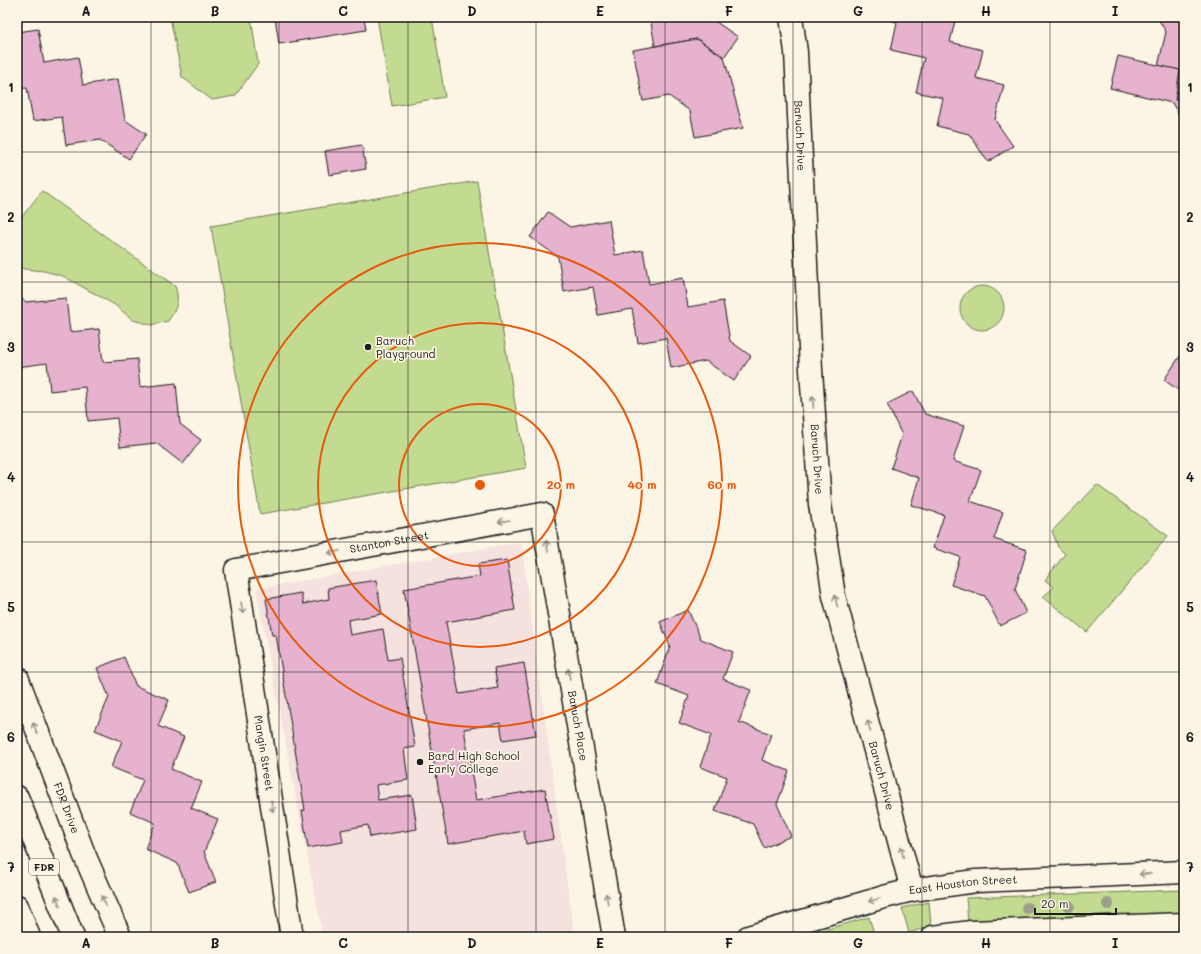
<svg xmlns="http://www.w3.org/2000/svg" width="1201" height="954" font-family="Mali,sans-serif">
  <rect width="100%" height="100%" fill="#fcf5e5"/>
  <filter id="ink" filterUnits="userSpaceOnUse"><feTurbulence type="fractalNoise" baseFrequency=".025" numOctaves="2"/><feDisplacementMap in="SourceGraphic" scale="8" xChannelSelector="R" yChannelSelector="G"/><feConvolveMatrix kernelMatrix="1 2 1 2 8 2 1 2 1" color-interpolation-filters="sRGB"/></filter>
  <g filter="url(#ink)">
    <path fill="#f5e1de" d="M521 542 574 935 567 937H323L256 589Z"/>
    <g fill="#c3db91" stroke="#707c56">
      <path d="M170 17H251L258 64 235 96 212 100 182 77Z"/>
      <path d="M377 17H432L445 97 392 106Z"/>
      <path d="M477 181 526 468 260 514 211 226Z"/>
      <path d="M42 191 175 286C180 301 177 308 168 321L151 325 133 320 115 305 63 276 44 271 24 269 17 266V223Z"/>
      <circle cx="982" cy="308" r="22"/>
      <path d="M1097 485 1168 536 1087 632 1043 597 1054 587 1045 580 1065 554 1058 547 1052 531Z"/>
      <path d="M1184 890V914L968 922 966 898Z"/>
      <path d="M929 902 931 926 909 933 902 908Z"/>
      <path d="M869 917 875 937H800Z"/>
    </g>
    <g fill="#e6b2ce" stroke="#1c1c1c">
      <path d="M275 17H364L366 30 279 44Z"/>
      <path d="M621 17H649L622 22Z"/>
      <path d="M650 17H709L738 37 724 57 697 39 655 46Z"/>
      <path d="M877 17H956L950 42 983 50 976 78 1004 85 995 120 1013 146 988 162 969 134 937 126 943 98 916 92 924 58 891 50 897 22Z"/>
      <path d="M1157 17H1184V102L1175 100 1180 70 1158 66 1166 32Z"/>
      <path d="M38 29 44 63 78 57 83 85 118 79 125 120 146 134 129 159 100 140 66 145 62 117 33 121 27 88 17 89V32Z"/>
      <path d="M697 39 724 57 743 128 695 137 690 111 669 96 643 101 633 50Z"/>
      <path d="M1118 56 1180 70 1175 100 1184 102V123L1172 103 1110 88Z"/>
      <path d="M362 145 366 169 329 175 325 151Z"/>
      <path d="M548 212 570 227 609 220 615 255 643 250 649 284 683 278 688 307 723 301 730 341 751 356 734 381 706 361 671 368 666 338 638 343 632 309 598 315 593 287 564 292 558 257 530 237Z"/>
      <path d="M17 295 26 302 66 298 70 332 99 329 103 362 137 359 140 387 176 383 180 424 201 440 183 464 156 443 120 447 117 418 88 421 85 387 50 391 47 363 17 367Z"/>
      <path d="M1180 356 1184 359V394L1164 380Z"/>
      <path d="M913 391 925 414 964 426 953 461 981 470 970 501 1003 512 994 539 1027 550 1015 589 1026 613 1000 626 985 596 951 585 960 557 933 548 944 515 911 505 919 478 891 468 902 435 887 404Z"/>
      <path d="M507 560 515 610 446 622 459 694 498 688 494 668 524 663 536 735 503 740 500 723 464 729 476 800 545 789 554 839 526 844 524 831 448 844 404 589 480 576 478 564Z"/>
      <path d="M376 580 382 614 348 620 350 635 383 629 388 660 400 658 415 747 404 749 408 780 376 785 378 800 412 795 417 829 370 837 368 825 341 830 343 842 308 848 302 811 305 810 276 635H272L266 599 301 593 303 604 329 599 328 588Z"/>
      <path d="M688 610 701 639 733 652 723 679 751 690 739 722 771 734 762 760 789 771 777 804 791 836 764 848 753 824 715 811 727 777 700 767 711 735 679 723 689 696 657 684 670 646 660 622Z"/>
      <path d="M124 657 136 686 169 700 158 726 184 737 171 769 202 782 191 808 218 819 204 852 216 882 189 892 177 863 145 849 155 823 130 812 143 780 111 767 122 741 95 730 109 697 97 668Z"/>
    </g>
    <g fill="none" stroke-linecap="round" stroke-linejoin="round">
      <defs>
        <g id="minor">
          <path id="s1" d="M791 17 796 52 811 370 820 504 834 596 912 890"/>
          <path id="s2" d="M292 937 236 570 542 514 614 937"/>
        </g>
        <g id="primary">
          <path id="s3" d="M17 677 84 854 120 937"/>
          <path id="s4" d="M748 937 884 897 912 890 976 881 1184 872"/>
          <path d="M933 937 971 932 1184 924"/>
        </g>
        <g id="motorway">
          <path d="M17 797 73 937"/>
          <path d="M17 906 29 937"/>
        </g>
      </defs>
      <use href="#minor" stroke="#1c1c1c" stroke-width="25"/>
      <use href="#primary" stroke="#1c1c1c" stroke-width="25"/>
      <use href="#motorway" stroke="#1c1c1c" stroke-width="25"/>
      <use href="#minor" stroke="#fcf5e5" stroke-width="22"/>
      <use href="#primary" stroke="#fcf5e5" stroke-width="22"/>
      <use href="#motorway" stroke="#fcf5e5" stroke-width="22"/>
    </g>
    <g fill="#9c9d8a">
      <circle cx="1108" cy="904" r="6"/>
      <circle cx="1069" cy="906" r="6"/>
      <circle cx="1027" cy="908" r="6"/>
    </g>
    <defs><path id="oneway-shaft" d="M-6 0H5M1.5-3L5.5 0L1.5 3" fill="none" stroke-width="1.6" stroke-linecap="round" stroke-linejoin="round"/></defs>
    <g stroke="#97938b">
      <use href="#oneway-shaft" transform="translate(813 402) rotate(-94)"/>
      <use href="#oneway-shaft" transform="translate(504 521) rotate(170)"/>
      <use href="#oneway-shaft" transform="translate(547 546) rotate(-100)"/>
      <use href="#oneway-shaft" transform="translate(334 552) rotate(170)"/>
      <use href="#oneway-shaft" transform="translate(836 601) rotate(-104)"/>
      <use href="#oneway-shaft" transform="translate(242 608) rotate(81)"/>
      <use href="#oneway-shaft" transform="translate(569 674) rotate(-100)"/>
      <use href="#oneway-shaft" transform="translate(869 726) rotate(-105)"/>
      <use href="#oneway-shaft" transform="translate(35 728) rotate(-110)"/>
      <use href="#oneway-shaft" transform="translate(272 806) rotate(81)"/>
      <use href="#oneway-shaft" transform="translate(902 852) rotate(-104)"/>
      <use href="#oneway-shaft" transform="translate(1145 874) rotate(178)"/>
      <use href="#oneway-shaft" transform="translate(607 899) rotate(-100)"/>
      <use href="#oneway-shaft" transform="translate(874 900) rotate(163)"/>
      <use href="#oneway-shaft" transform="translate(58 901) rotate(-113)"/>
      <use href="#oneway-shaft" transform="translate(104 901) rotate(-113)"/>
    </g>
  </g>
  <path fill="none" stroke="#1c1c1c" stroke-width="1" stroke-opacity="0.55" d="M151 17V937M279 17V937M408 17V937M536 17V937M665 17V937M793 17V937M922 17V937M1050 17V937M17 152H1184M17 282H1184M17 412H1184M17 542H1184M17 672H1184M17 802H1184"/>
  <g fill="none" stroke="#e8590c" stroke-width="2">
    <circle cx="480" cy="485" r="81"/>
    <circle cx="480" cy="485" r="162"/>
    <circle cx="480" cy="485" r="242"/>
  </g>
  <g fill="#1c1c1c" stroke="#fcf5e5" stroke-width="1.5">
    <circle cx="368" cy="347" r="4"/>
    <circle cx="420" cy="762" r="4"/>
  </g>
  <g text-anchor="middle" stroke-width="3.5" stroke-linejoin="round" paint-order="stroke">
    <rect fill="#fcf5e5" stroke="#5f5d58" stroke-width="1" x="29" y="859" width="30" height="16" rx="3"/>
    <g font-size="10" font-weight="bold" fill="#1c1c1c">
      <text x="44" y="871">FDR</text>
    </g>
    <g font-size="11" fill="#1c1c1c" stroke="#fcf5e5">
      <text dy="4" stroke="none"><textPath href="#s1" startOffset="119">Baruch Drive</textPath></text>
      <text dy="4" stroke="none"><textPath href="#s1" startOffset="443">Baruch Drive</textPath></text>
      <text dy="4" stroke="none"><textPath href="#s2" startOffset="527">Stanton Street</textPath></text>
      <text dy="4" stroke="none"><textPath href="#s2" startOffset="897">Baruch Place</textPath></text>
      <text transform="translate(264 753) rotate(81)" y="4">Mangin Street</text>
      <text dy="4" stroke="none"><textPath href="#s1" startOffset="767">Baruch Drive</textPath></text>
      <text dy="4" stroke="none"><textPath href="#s3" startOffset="140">FDR Drive</textPath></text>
      <text dy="4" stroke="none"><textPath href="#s4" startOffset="222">East Houston Street</textPath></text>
    </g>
    <g font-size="11" fill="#1c1c1c" stroke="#fcf5e5" text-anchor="start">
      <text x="376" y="345">Baruch<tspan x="376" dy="13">Playground</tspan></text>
      <text x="428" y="760">Bard High School<tspan x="428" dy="13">Early College</tspan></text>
    </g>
  </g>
  <circle cx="480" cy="485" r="6" fill="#e8590c" stroke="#fcf5e5" stroke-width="2"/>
  <g font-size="12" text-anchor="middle" font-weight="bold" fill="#e8590c" stroke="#fcf5e5" stroke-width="3.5" stroke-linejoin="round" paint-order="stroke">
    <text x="561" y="489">20 m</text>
    <text x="642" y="489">40 m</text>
    <text x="722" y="489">60 m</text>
  </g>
  <rect width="1201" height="954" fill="none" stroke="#fcf5e5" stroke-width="44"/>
  <path d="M1035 908v6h81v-6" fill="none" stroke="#1c1c1c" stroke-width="2"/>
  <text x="1041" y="908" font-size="12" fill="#1c1c1c" stroke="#fcf5e5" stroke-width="3" paint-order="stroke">20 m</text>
  <rect x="22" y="22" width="1157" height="910" fill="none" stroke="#1c1c1c" stroke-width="1.5"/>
  <g font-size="13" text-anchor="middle" font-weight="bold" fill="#1c1c1c">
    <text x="86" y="16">A</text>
    <text x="215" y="16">B</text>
    <text x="343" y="16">C</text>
    <text x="472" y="16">D</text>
    <text x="600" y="16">E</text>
    <text x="729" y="16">F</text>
    <text x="858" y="16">G</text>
    <text x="986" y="16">H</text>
    <text x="1115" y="16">I</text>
    <text x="11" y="92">1</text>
    <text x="1190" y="92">1</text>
    <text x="11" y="222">2</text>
    <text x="1190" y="222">2</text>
    <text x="11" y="352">3</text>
    <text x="1190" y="352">3</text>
    <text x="11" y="482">4</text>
    <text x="1190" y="482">4</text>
    <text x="11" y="612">5</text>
    <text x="1190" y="612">5</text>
    <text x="11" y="742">6</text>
    <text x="1190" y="742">6</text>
    <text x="11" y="872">7</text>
    <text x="1190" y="872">7</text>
    <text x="86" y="948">A</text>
    <text x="215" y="948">B</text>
    <text x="343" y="948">C</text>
    <text x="472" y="948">D</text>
    <text x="600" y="948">E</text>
    <text x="729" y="948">F</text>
    <text x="858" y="948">G</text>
    <text x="986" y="948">H</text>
    <text x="1115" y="948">I</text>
  </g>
</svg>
